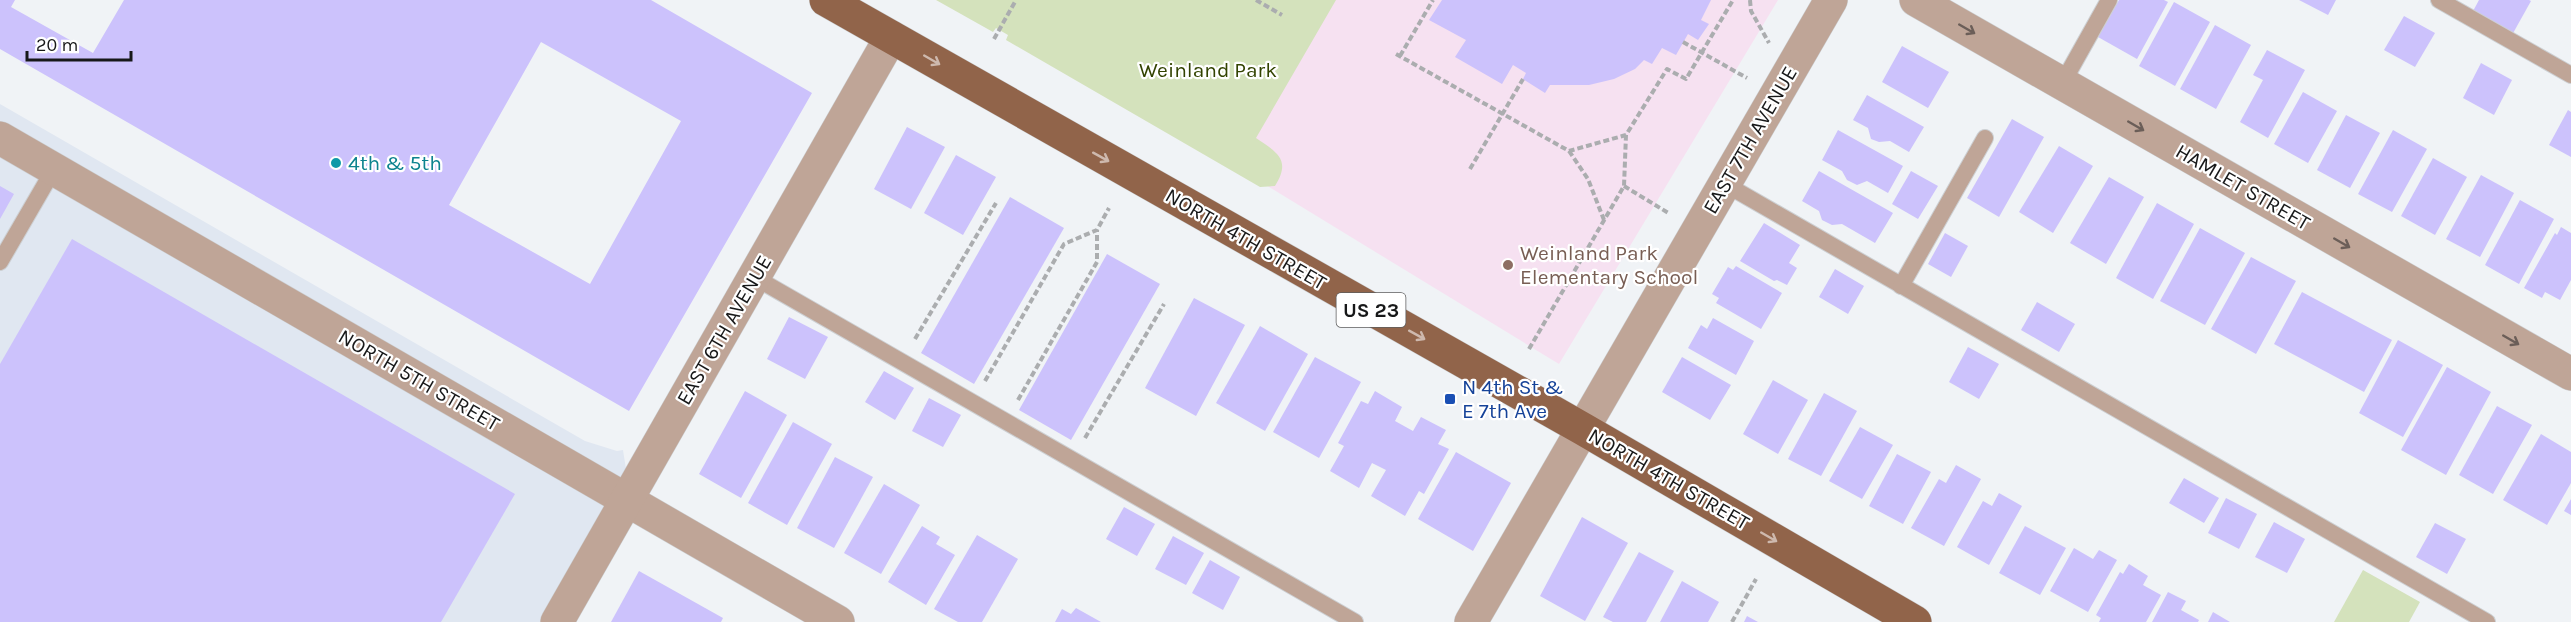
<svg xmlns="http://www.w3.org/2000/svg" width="2571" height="622" font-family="Karla,sans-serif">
  <rect width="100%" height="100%" fill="#f0f3f6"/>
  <path fill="#e0e7f1" d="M0 104 585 441 617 451 623 450 632 507 566 622H0Z"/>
  <path fill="#f6e1f1" d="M1330 0H1778L1559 364 1233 165Z"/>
  <g fill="#d4e2bc">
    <path d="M936 0H1336L1256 138C1276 152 1292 159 1275 186L1260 187 1006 40 1008 35 996 28 993 32Z"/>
    <path d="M2363 570 2420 602 2409 622H2334Z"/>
  </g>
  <g fill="#ccc2fc" fill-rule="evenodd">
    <path d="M0 0H15L11 7 93 53 124 0H651L812 93 629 411 0 49ZM541 42 681 121 590 284 449 205Z"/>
    <path d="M1442 0H1711L1701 20 1709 24 1698 40 1688 34 1676 55 1662 48 1652 64 1644 60 1635 69 1614 79 1589 85H1550L1545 93 1523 79 1526 73 1513 65 1502 84 1455 57 1466 40 1429 20Z"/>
    <path d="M2119 0H2164L2168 2 2137 59 2098 37Z"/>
    <path d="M2299 0H2336L2328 15Z"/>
    <path d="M2479 0H2529L2531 1 2512 35 2472 13Z"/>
    <path d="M2174 2 2210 22 2175 86 2139 66Z"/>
    <path d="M2404 16 2435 33 2415 67 2384 50Z"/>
    <path d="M2215 25 2251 45 2216 109 2180 89Z"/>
    <path d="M1902 46 1949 72 1928 108 1882 82Z"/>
    <path d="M2267 50 2305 70 2268 138 2240 122 2263 80 2253 75Z"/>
    <path d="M2481 63 2512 80 2494 115 2463 98Z"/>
    <path d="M2303 92 2337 111 2308 163 2274 144Z"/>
    <path d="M1867 95 1924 127 1909 152 1890 141 1879 142 1871 139 1868 128 1853 120Z"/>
    <path d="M2568 110 2571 112V157L2549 145Z"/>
    <path d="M2346 115 2380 133 2350 188 2317 170Z"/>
    <path d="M2012 119 2044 137 1999 217 1967 198Z"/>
    <path d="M907 127 945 147 911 209 874 189Z"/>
    <path d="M1838 130 1903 166 1888 193 1867 181 1857 185 1847 180 1842 171 1822 160Z"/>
    <path d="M2393 130 2427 149 2392 212 2358 194Z"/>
    <path d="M2059 146 2093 166 2053 233 2019 212Z"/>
    <path d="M956 155 996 177 963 235 924 213Z"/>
    <path d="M2433 158 2467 177 2435 235 2401 216Z"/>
    <path d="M1819 171 1893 213 1875 243 1842 224 1832 225 1822 220 1819 211 1802 201Z"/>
    <path d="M1911 171 1938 186 1918 219 1892 204Z"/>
    <path d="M2481 175 2514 193 2480 257 2446 239Z"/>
    <path d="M2109 177 2144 197 2106 264 2070 243Z"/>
    <path d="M0 186 14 194 0 219Z"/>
    <path d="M1010 197 1064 228 974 384 921 353Z"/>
    <path d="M2520 200 2554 219 2519 284 2485 265Z"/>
    <path d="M2157 203 2194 224 2153 299 2116 278Z"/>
    <path d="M1764 223 1800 245 1789 263 1797 268 1787 285 1777 280 1774 281 1740 261Z"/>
    <path d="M2561 227 2571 233V280L2560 300 2545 292 2542 298 2524 288 2555 233 2557 235Z"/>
    <path d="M2200 228 2245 253 2205 325 2160 301Z"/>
    <path d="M1945 233 1968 246 1951 277 1928 264Z"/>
    <path d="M72 239 515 494 441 622H0V364Z"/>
    <path d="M1107 254 1160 284 1071 440 1019 410Z"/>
    <path d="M2251 257 2296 281 2256 354 2211 329Z"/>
    <path d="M1736 266 1782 293 1761 329 1716 303 1719 298 1712 294 1728 267 1733 270Z"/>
    <path d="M1835 269 1864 286 1848 314 1819 297Z"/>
    <path d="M2302 292 2392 340 2364 392 2274 344Z"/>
    <path d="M1194 298 1245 325 1196 416 1145 388Z"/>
    <path d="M2037 302 2075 324 2059 352 2021 330Z"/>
    <path d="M789 317 828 337 805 379 767 359Z"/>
    <path d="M1713 318 1754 341 1736 375 1688 348 1701 325 1707 329Z"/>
    <path d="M1260 326 1308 354 1265 431 1216 403Z"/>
    <path d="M2398 340 2443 365 2403 437 2359 413Z"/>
    <path d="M1968 347 1999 364 1979 399 1949 382Z"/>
    <path d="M1315 357 1361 382 1319 458 1273 432Z"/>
    <path d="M1682 357 1731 385 1710 420 1662 392Z"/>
    <path d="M2447 367 2491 392 2446 475 2401 450Z"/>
    <path d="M884 371 914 388 895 420 865 402Z"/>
    <path d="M1773 380 1808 400 1778 454 1743 434Z"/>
    <path d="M745 391 787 415 741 498 699 474Z"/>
    <path d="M1375 391 1402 407 1395 421 1413 431 1421 417 1446 430 1438 444 1449 449 1424 494 1419 491 1405 516 1371 496 1386 470 1372 463 1359 488 1330 471 1344 446 1338 443 1361 401 1368 404Z"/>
    <path d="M1824 393 1857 411 1821 476 1788 459Z"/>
    <path d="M929 398 961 415 943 447 912 431Z"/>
    <path d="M2497 406 2532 425 2493 494 2459 475Z"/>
    <path d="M793 422 832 444 787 525 748 503Z"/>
    <path d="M1860 427 1893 445 1862 499 1829 481Z"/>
    <path d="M2541 434 2571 452V483L2547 525 2503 500Z"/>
    <path d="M1456 452 1511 483 1473 551 1418 519Z"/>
    <path d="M1897 454 1931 472 1903 524 1869 506Z"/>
    <path d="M835 457 873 477 834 548 797 528Z"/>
    <path d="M1956 465 1981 479 1944 546 1911 528 1939 479 1946 483Z"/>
    <path d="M2184 478 2219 498 2204 523 2169 503Z"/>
    <path d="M884 484 920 505 881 574 844 553Z"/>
    <path d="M1999 493 2022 506 1989 565 1957 547 1983 501 1992 506Z"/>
    <path d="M2226 498 2257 514 2239 549 2208 533Z"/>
    <path d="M2571 499V515L2564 511Z"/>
    <path d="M1124 507 1155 524 1137 556 1106 539Z"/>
    <path d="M1582 517 1628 543 1585 621 1540 596Z"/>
    <path d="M2274 522 2305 539 2287 573 2255 557Z"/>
    <path d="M2435 523 2466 539 2447 574 2416 557Z"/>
    <path d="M922 526 940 537 936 544 955 555 926 605 888 582Z"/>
    <path d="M2025 526 2066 548 2040 595 1999 573Z"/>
    <path d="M977 535 1018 559 982 622H958L934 609Z"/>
    <path d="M1173 536 1204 553 1186 585 1155 569Z"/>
    <path d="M2074 548 2093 559 2099 550 2117 560 2088 612 2050 591Z"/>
    <path d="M1639 552 1674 571 1646 622H1613L1603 617Z"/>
    <path d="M1210 560 1240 577 1223 610 1192 593Z"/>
    <path d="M2129 564 2148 576 2143 585 2161 595 2146 622H2099L2101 618 2096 615 2120 572 2123 574Z"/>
    <path d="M639 571 723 618 721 622H611Z"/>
    <path d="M1682 581 1719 602 1708 622H1660Z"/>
    <path d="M2168 592 2186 601 2181 610 2199 620 2198 622H2152Z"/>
    <path d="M1076 608 1101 622H1055L1062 609 1071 614Z"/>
    <path d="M2213 612 2230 622H2208Z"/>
    <path d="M1747 616 1758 622H1744Z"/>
  </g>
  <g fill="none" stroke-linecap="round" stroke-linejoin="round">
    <defs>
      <g id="service">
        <path d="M2439 0 2571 75"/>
        <path d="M2062 84 2109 0"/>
        <path d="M1725 184 2487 622"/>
        <path d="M0 262 54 169"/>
        <path d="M754 277 1355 622"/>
        <path d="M1901 286 1985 138"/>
      </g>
      <g id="minor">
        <path d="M1916 0 2571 374"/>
        <path d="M0 138 838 622"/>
        <path d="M557 622 891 37"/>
        <path d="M1471 622 1831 0"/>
      </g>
      <path id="primary" d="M826 0 1583 429 1915 622"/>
    </defs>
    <use href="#service" stroke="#cdd0d3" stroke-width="18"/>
    <use href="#minor" stroke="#cdd0d3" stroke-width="34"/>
    <use href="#primary" stroke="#cdd0d3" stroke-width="34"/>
    <g stroke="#abadaf" stroke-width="4" stroke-dasharray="6 3" stroke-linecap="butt">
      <path d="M1256 0 1282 15"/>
      <path d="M1750 0 1751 11 1769 43"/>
      <path d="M994 39 1016 0"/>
      <path d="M1683 42 1747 78"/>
      <path d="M1396 54 1569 151 1626 135 1667 69 1686 79 1733 0"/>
      <path d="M1400 56 1433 0"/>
      <path d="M1569 151 1588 179 1604 220"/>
      <path d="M1470 169 1523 79"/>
      <path d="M1624 186 1670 214"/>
      <path d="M915 339 996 203"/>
      <path d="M1529 349 1624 186 1626 135"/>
      <path d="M985 381 1064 244 1097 230 1109 208"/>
      <path d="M1018 400 1097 262V230"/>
      <path d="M1085 438 1164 304"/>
      <path d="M1732 622 1756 579"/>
    </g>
    <use href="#service" stroke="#bfa597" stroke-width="16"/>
    <use href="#minor" stroke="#bfa597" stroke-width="33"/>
    <use href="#primary" stroke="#91644a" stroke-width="33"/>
  </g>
  <defs><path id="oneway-shaft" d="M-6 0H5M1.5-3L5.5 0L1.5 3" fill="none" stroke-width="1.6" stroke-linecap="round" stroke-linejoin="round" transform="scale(1.5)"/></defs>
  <g stroke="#6b5e58">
    <use href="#oneway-shaft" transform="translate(1967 29) rotate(30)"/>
    <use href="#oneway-shaft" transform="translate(2136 126) rotate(30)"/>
    <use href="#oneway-shaft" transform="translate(2342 243) rotate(30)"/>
    <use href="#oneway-shaft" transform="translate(2511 340) rotate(30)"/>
  </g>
  <g stroke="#ceb9ae">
    <use href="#oneway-shaft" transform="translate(932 60) rotate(30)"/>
    <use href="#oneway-shaft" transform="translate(1101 157) rotate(29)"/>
    <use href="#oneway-shaft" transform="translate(1417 335) rotate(29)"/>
    <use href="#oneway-shaft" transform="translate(1769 537) rotate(30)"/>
  </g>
  <circle fill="#0f9aa8" stroke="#fff" stroke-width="2" cx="336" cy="163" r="6"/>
  <circle fill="#8d6e63" stroke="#fff" stroke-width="2" cx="1508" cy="265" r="6"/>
  <rect fill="#1a4fb4" stroke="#fff" stroke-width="2" x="1444" y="393" width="12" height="12" rx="3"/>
  <g text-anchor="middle" stroke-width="4.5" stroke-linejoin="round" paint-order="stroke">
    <rect fill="#fff" stroke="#5d5d5e" stroke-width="1.5" x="1336.5" y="293" width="69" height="34" rx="4.5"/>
    <g font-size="20" font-weight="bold" fill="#171819">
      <text x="1371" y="317">US 23</text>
    </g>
    <g font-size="21" fill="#324300" stroke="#fff">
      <text x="1208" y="77">Weinland Park</text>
    </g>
    <g font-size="21" fill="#171819" stroke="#fff">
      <text transform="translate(1750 140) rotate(-60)" y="7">EAST 7TH AVENUE</text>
      <text transform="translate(2243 187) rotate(30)" y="7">HAMLET STREET</text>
      <text transform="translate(1246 239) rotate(30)" y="7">NORTH 4TH STREET</text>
      <text transform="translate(724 330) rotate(-60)" y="7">EAST 6TH AVENUE</text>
      <text transform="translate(419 380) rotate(30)" y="7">NORTH 5TH STREET</text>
      <text transform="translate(1669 479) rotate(30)" y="7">NORTH 4TH STREET</text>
    </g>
    <g font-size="21" fill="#0d838f" stroke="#fff" text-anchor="start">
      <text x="348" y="170">4th &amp; 5th</text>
    </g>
    <g font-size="21" fill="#785e54" stroke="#fff" text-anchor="start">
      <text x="1520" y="260">Weinland Park<tspan x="1520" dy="24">Elementary School</tspan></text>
    </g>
    <g font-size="21" fill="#164399" stroke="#fff" text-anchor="start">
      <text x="1462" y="394">N 4th St &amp;<tspan x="1462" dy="24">E 7th Ave</tspan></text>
    </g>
  </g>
  <path d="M27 51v9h104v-9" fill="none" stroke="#171819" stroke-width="3"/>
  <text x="36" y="51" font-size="18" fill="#171819" stroke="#ffffff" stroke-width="4.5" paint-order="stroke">20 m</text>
</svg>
